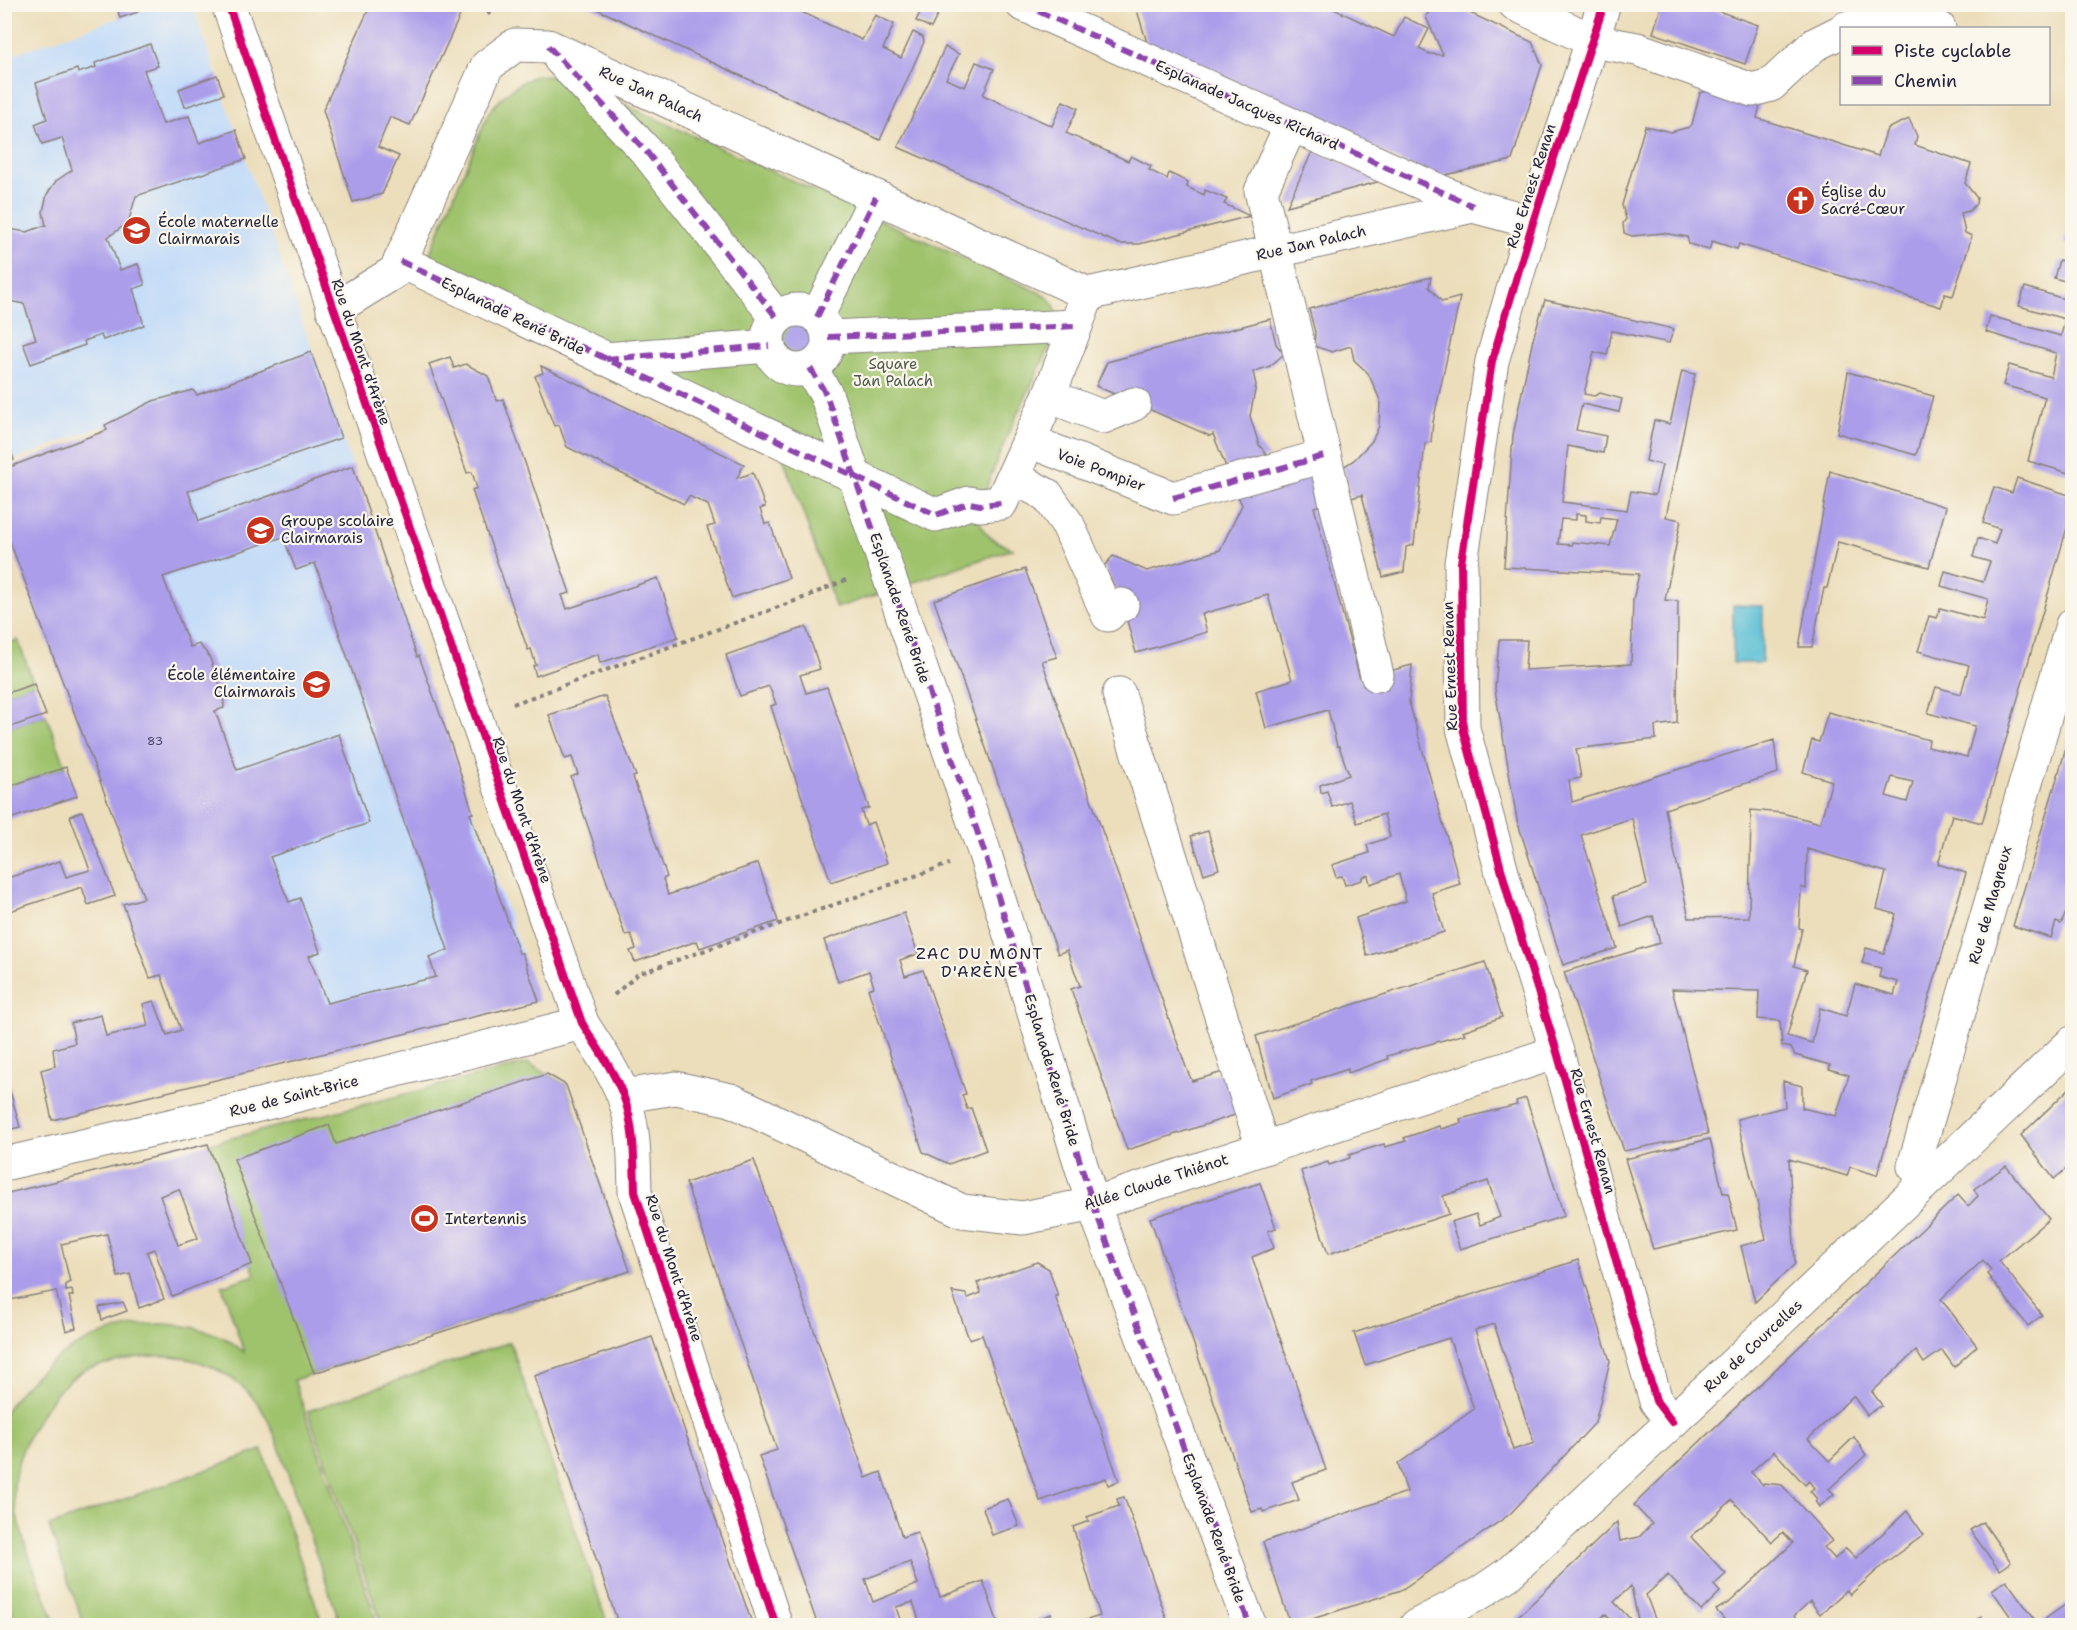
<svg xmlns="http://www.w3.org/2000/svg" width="2077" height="1630" font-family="'Shantell Sans',sans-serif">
  <rect width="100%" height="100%" fill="#fbf7ec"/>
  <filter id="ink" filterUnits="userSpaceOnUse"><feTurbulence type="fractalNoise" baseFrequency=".0167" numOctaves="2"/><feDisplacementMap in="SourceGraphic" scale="12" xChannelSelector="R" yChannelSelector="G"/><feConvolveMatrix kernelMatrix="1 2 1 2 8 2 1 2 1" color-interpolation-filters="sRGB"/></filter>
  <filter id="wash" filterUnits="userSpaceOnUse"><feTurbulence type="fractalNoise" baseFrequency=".008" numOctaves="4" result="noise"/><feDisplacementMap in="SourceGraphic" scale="24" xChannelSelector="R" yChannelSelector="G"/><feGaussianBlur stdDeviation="1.35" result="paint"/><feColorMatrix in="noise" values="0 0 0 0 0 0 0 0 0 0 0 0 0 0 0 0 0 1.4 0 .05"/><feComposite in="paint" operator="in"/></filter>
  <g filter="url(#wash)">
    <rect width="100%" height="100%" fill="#ecdebb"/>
    <path fill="#c6ddf8" d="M156 5H192L539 1001 344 1048 105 425 14 460 5 432V57Z"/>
    <g fill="#9fc26c" stroke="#607254" stroke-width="1.5">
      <path d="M538 75 568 79 1045 295C1060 307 1057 318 1055 336 1041 367 971 499 981 525 986 538 1001 544 1013 549L836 608 776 434 427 260 489 112C504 94 516 83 538 75Z"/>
      <path d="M18 640 34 684 4 694V644Z"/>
      <path d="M46 715 66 767 5 788 4 729Z"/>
      <path d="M528 1063 566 1085 630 1271 294 1380 378 1625H341C325 1580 309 1534 293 1488 282 1458 273 1418 250 1394 210 1354 163 1348 111 1363 102 1365 89 1367 81 1372 49 1391 15 1450 14 1487 12 1524 43 1589 56 1625H17L5 1589 4 1413C51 1341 144 1301 225 1338 232 1342 238 1348 244 1352L222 1286 255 1275 208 1144Z"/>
      <path d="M510 1342 608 1625H382L308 1411Z"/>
      <path d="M262 1450 323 1625H84L49 1526Z"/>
    </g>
    <path fill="#57bdd5" stroke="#3c7088" stroke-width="1.5" d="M1733 605 1763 606 1762 663H1733Z"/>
    <g id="blocks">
      <g fill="#ab9dea" fill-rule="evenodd">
        <path d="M116 4H135L138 12 120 18Z"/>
        <path d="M371 4H456L462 11 410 125 390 117 378 147 399 156 382 194 353 202 323 110Z"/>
        <path d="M586 4H797L795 9 862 40 875 15 894 24 883 49 901 58 913 32 923 37 924 42 880 140Z"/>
        <path d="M1135 4H1323L1394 37 1404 17 1429 29 1419 49 1430 54 1443 55 1426 17 1433 4H1451L1532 42 1542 65 1512 160 1436 177 1149 49Z"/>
        <path d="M1662 4H1698L1758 25 1745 64 1653 33Z"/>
        <path d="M923 6 938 14 931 28 916 21Z"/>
        <path d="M150 44 158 66 144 70 163 124 189 116 199 143 236 130 246 159 136 196 128 223 108 237 120 270 138 264 145 285 133 289 144 325 103 340 101 335 84 341 85 345 31 364 23 343 36 339 24 304 4 300V253L9 229 27 232 46 225 43 212 47 194 56 181 72 170 62 138 42 144 35 124 47 119 36 83 77 69 78 73 96 67 95 63Z"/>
        <path d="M945 47 959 54 946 79 965 87 976 62 994 69 983 95 1052 126 1063 101 1078 108 1066 133 1128 161 1131 156 1151 166 1149 170 1167 179 1169 173 1188 182 1187 187 1204 195 1205 190 1227 199 1224 204 1250 216 1139 244H1119L898 147Z"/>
        <path d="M217 75 224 94 185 107 179 89Z"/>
        <path d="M1712 90 1760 105 1757 118 1878 156 1887 129 1909 119 1917 136 1915 145 1971 164 1965 183 1977 198 1976 204 1969 211 1961 213 1965 233 1972 236 1953 296 1945 294 1941 307 1739 244 1737 249 1712 241 1709 250 1689 244 1687 237 1663 233 1632 236 1624 233 1623 223 1626 219 1622 205 1645 126 1671 132 1689 127 1692 124 1700 93Z"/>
        <path d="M1313 150 1381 181 1287 206Z"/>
        <path d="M2069 226 2072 227V245L2064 243Z"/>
        <path d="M2059 260 2072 264V283L2054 278Z"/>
        <path d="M1431 277 1429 287 1442 302 1460 297 1433 422 1431 442 1425 443 1414 545 1406 547 1404 572 1383 577 1362 495 1351 498 1343 467 1354 460 1372 441 1379 426 1380 400 1368 373 1354 360 1351 346 1332 352 1314 346 1315 332 1309 309Z"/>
        <path d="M2072 286V474L2028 461 2045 397 2003 385 2009 365 2051 377 2056 353 1986 332 1990 316 2061 336 2065 319 2019 306 2025 287 2068 300Z"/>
        <path d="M1545 300 1674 329 1669 343 1612 331 1607 355 1594 352 1584 394 1594 396 1600 393 1622 399 1619 412 1582 404 1576 430 1606 436 1603 453 1568 446 1562 502 1627 510 1631 491 1655 495 1662 465 1646 461 1654 420 1670 424 1682 371 1695 374 1666 517 1681 520 1665 600 1678 601 1677 723 1655 726 1656 739 1576 749 1581 778 1569 780 1572 802 1774 740 1778 773 1665 809 1689 918 1749 917 1751 810 1782 813 1820 823 1832 781 1803 772 1812 740 1819 742 1828 712 1929 740 1928 747 1967 757 1975 726 1928 713 1936 687 1961 694 1969 665 1918 651 1929 616 1937 618 1940 608 1983 620 1988 599 1941 586 1945 571 1983 582 1990 562 1973 557 1978 538 1995 544 2000 529 1983 523 1994 487 2012 493 2017 478 2072 496V510L1982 823 1952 815 1938 864 1966 873 1877 1175 1850 1167 1847 1176 1789 1159 1795 1264 1755 1302 1741 1246 1766 1239 1737 1119 1785 1107 1783 1081 1802 1086V1108L1836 1116 1849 1075 1829 1069 1830 1065 1795 1055 1791 1048 1782 1046 1780 1021 1758 1019 1759 991 1672 989 1708 1134 1624 1151 1564 972 1660 943 1653 916 1622 927 1613 896 1647 885 1632 818 1581 835 1617 948 1563 965 1517 820 1495 689 1499 640H1527L1525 670 1631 664 1633 600 1639 574 1504 567 1513 435 1533 339ZM1576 514 1586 515V521L1600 523 1601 517 1617 519 1610 546 1572 542V545L1558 544 1561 519 1576 520ZM1892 777 1913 782 1907 802 1886 796ZM1807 849 1886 872 1877 909 1896 914 1884 953 1866 948 1862 963 1881 968 1879 977 1898 982 1894 995 1855 984 1846 1016 1820 1008 1812 1043 1787 1036 1807 970 1794 966 1802 929 1799 928 1801 887 1806 889Z"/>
        <path d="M1270 319 1276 344 1284 354 1270 366 1253 372 1256 385 1250 416 1259 445 1269 457 1228 472 1213 434 1210 436 1096 386 1107 362Z"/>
        <circle cx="800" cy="339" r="15"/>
        <path d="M311 352 341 438 188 491 199 521 353 466 417 657 419 656 452 747 473 813 470 814 519 953H522L539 1001 52 1120 41 1070 55 1066 53 1049 75 1043 71 1023 101 1015 106 1036 148 1026 143 1004 154 1001 167 1035 181 1030 161 975 150 978 123 904 144 898 4 526V469L107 430 105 425 153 401 193 390 197 395ZM283 537 296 570 315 563 448 950 429 957 436 977 327 1003 309 956 320 952 300 898 289 902 270 857 369 823 339 734 237 770 215 711 224 708 223 693 209 656 199 644 190 647 163 577Z"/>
        <path d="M450 357 454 368 466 364 488 376 497 401 503 399 570 593 562 595 567 609 658 578 678 637 600 663 598 654 536 676 533 666 536 665 531 649 528 650 475 499 472 490 477 488 472 472 467 473 429 364Z"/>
        <path d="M541 366 744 464 737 478 753 473 765 507 760 509 765 524 770 523 789 578 732 598 707 527 715 525 708 505 689 496 684 504 567 447 559 425 554 426 535 376 543 373Z"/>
        <path d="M1848 372 1933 396 1916 455 1837 433Z"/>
        <path d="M5 433 14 460 4 464V434Z"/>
        <path d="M1830 471 1946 507 1929 567 1838 542 1827 588H1824L1812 647H1799Z"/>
        <path d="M1317 473 1325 504 1314 507 1360 679 1412 665 1409 702 1460 884 1432 893 1444 932 1367 956 1356 918 1406 901 1399 874 1370 884 1368 875 1362 877V880L1345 885 1342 876 1336 877 1332 865 1369 853 1367 845 1390 837 1384 814 1357 823 1350 801 1332 807 1327 791 1321 793 1320 785 1349 775 1339 746H1337L1328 710 1266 728 1256 691 1292 680 1268 595 1202 614 1207 632 1136 653 1121 599 1104 566 1113 556 1147 571 1220 550 1242 505 1234 487Z"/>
        <path d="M1025 569 1057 657 1042 661 1187 1070 1192 1081 1223 1072 1238 1114 1127 1150 1071 989 1080 986 1067 950 1058 954 934 600Z"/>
        <path d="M806 627 820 669 800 675 806 693 827 687 869 808 861 810 866 825 873 822 887 863 831 882 777 725 771 706 776 704 769 686 740 696 726 655Z"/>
        <path d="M34 684 46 715 4 729V694Z"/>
        <path d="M605 696 636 776 633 777 667 877 663 879 668 895 758 863 778 921 700 948 697 941 635 962 630 951 636 949 631 934 625 935 571 777 578 774 575 766 572 757 565 759 549 715Z"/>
        <path d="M2072 728V899L2061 924 2056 922 2051 938 2013 926Z"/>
        <path d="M66 767 77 796 4 821V788Z"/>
        <path d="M82 811 115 896 88 905 82 887 4 913V879L60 861 66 877 90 870 70 816Z"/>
        <path d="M1208 831 1219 869 1204 874 1191 836Z"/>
        <path d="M904 913 918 954 900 960 905 976 923 970 966 1094 962 1095 967 1109 971 1108 986 1150 949 1164 923 1152 868 989 874 987 869 971 838 982 824 940Z"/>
        <path d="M1485 962 1502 1017 1463 1031 1465 1034 1387 1056 1388 1059 1348 1073V1069L1311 1081 1312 1084 1273 1098 1256 1036Z"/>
        <path d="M4 1069 20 1127 4 1131Z"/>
        <path d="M547 1074 566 1085 630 1271 314 1373 234 1159 329 1125 336 1144Z"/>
        <path d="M2072 1086V1164L2054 1179 2021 1135Z"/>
        <path d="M1526 1098 1564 1216 1460 1249 1451 1222 1476 1214 1480 1225 1500 1217 1488 1181 1443 1196 1449 1214 1328 1254 1301 1171 1328 1162 1329 1165 1350 1158 1349 1155 1384 1144 1385 1147 1406 1141 1404 1138 1439 1126 1441 1129 1461 1123 1460 1119 1517 1105 1516 1101Z"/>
        <path d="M1710 1139 1723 1193H1728L1737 1230 1653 1249 1625 1159Z"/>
        <path d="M208 1144 252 1264 172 1296 154 1249 147 1252 164 1299 139 1308 130 1274 118 1277 107 1234 61 1244 70 1282 66 1284V1291L72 1290 73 1296H69L76 1328 66 1331 56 1291 4 1301V1194ZM179 1189 198 1238 178 1245 160 1196Z"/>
        <path d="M754 1160 866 1478 881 1472 902 1537 917 1532 940 1597 983 1581 999 1626H921L913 1602 896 1607 902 1626H818L759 1456 777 1450 686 1183ZM910 1562 918 1584 873 1602 865 1579Z"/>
        <path d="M2006 1166 2049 1219 1999 1261 2042 1315 2028 1326 1987 1274 1991 1270 1983 1260 1941 1299 1977 1346 1954 1367 1942 1350 1924 1363 1916 1351 1872 1392 1882 1405 1867 1415 1853 1396 1808 1439 1829 1461 1854 1437 1866 1455 1829 1489 1834 1494 1819 1507 1815 1501 1817 1499 1810 1491 1814 1488 1809 1481 1805 1485 1774 1451 1751 1472 1763 1485 1764 1483 1782 1485 1832 1541 1824 1547 1835 1559 1846 1548 1856 1558 1907 1511 1924 1535 1886 1562 1850 1595 1847 1590 1820 1614 1810 1601 1794 1616 1801 1626H1730L1716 1610 1730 1602 1793 1543 1783 1532 1772 1542 1732 1500 1691 1537 1726 1574 1714 1585 1720 1592 1701 1611 1668 1575 1646 1595 1655 1619 1639 1625 1631 1586 1614 1602 1637 1626H1617L1605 1614 1594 1626H1508L1617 1522 1620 1541 1639 1537 1652 1524 1634 1505 1645 1494 1958 1195 1968 1206 1978 1196 1974 1189Z"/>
        <path d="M1260 1183 1276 1228 1268 1231 1274 1248 1252 1257 1326 1470 1292 1482 1299 1500 1263 1512 1262 1509 1252 1512 1150 1218Z"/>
        <path d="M1578 1260 1610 1361 1595 1423 1510 1514 1432 1569 1401 1590 1291 1626 1263 1542 1407 1492 1398 1464 1474 1409 1449 1338 1365 1365 1354 1333ZM1494 1324 1534 1443 1513 1450 1475 1330Z"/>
        <path d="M1037 1262 1049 1269 1058 1296H1055L1119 1481 1108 1485 1106 1478 1040 1501 982 1335 969 1339 952 1292 966 1294 968 1298 981 1293 977 1283Z"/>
        <path d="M123 1302 127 1311 102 1320 99 1307Z"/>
        <path d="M652 1337 753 1626H619L534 1376Z"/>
        <path d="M1124 1497 1137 1533 1169 1626H1081L1080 1622 1100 1616 1073 1527 1089 1521 1087 1517 1119 1506 1117 1499Z"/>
        <path d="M1008 1499 1019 1526 992 1535 983 1508Z"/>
        <path d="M1983 1522 2011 1562 1999 1570 1970 1530Z"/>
        <path d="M2006 1580 2038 1624 2072 1600V1626H2017L1992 1590Z"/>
        <path d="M1051 1614 1055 1626H1039L1037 1619Z"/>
        <path d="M1981 1616 1988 1626H1968Z"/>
      </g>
    </g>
  </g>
  <g filter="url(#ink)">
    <use href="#blocks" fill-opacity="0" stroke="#87807b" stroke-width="1.5"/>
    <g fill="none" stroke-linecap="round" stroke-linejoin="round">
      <defs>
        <g id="minor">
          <path d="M228 4 582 1023C596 1046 613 1069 623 1095 635 1126 634 1160 635 1192L776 1626"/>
          <path d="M1022 4 1473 206"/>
          <path d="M1515 4 1593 41 1637 49 1752 90 1771 85 1814 45 1842 31"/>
          <path d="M1604 4 1533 222 1492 361 1461 563 1463 728 1510 902 1557 1052 1656 1401 1672 1422"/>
          <path d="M1846 28C1879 17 1906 19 1939 28"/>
          <path d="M560 59 646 151 777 318"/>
          <path d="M1291 125 1261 191 1377 675"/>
          <path d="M400 261 936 515 969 503 980 505 1001 503 1049 396 1088 294"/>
          <path d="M333 310 396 271 487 66 515 45 548 46 1088 294 1473 206 1533 222"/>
          <circle cx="798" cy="340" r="30"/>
          <path d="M817 317 876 197"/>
          <path d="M828 337 1076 326"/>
          <path d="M605 359 769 346"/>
          <path d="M810 368 826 394 984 851 1093 1204 1250 1626"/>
          <path d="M1049 396 1103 417 1134 404"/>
          <path d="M1029 441 1173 498 1324 456"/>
          <path d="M1013 477 1047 495 1068 525 1108 615 1117 605H1122"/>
          <path d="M1119 694 1263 1148"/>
          <path d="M624 1096 676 1088 731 1100 962 1211 1023 1218 1093 1204 1557 1052"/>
          <path d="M4 1164 243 1109 582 1023"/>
          <path d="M1927 1180 1914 1166 2072 625"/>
          <path d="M1416 1626 1480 1593 1508 1574 1717 1380 2072 1043"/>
        </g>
      </defs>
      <use href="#minor" stroke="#87807b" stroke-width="35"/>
      <g stroke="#87807b" stroke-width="4" stroke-dasharray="4.5 4.5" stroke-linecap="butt">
        <path d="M482 4 492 17"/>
        <path d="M513 704 803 598 848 579"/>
        <path d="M614 995 638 974 949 864"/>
      </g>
      <use href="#minor" stroke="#fff" stroke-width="33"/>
      <g stroke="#8e44ad" stroke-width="6" stroke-dasharray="12 6" stroke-linecap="butt">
        <path d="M1022 4 1473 206"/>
        <path d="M548 46 646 151 777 318"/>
        <path d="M400 261 936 515 969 503 980 505 1001 503"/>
        <path d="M817 317 876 197"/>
        <path d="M828 337 1076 326"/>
        <path d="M606 359 769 346"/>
        <path d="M810 368 826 394 984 851 1093 1204 1250 1626"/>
        <path d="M1173 498 1324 456"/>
      </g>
      <defs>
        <g id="cycleway">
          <path d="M228 4 582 1023C596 1046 613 1069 623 1095 635 1126 634 1160 635 1192L776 1626"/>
          <path d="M1604 4 1533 222 1492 361 1461 563 1463 728 1510 902 1557 1052 1656 1401 1672 1422"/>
        </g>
      </defs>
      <use href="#cycleway" stroke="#fbf7ec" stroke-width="11"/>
      <use href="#cycleway" stroke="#d6006c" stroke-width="8"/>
    </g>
  </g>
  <defs>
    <symbol id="church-disc" viewBox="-11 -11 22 22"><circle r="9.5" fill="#c8321e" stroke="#fbf7ec"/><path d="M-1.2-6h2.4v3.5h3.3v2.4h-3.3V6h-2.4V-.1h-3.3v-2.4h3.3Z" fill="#fff"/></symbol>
    <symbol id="school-disc" viewBox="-11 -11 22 22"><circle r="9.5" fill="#c8321e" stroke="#fbf7ec"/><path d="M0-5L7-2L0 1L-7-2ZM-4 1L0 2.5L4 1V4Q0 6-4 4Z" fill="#fff"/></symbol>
    <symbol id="stadium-disc" viewBox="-11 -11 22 22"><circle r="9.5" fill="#c8321e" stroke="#fbf7ec"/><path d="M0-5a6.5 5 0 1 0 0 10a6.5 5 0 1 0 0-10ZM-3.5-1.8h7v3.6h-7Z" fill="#fff"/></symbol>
  </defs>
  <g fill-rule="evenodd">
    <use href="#church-disc" x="1784" y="184" width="33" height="33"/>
    <use href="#school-disc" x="120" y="214" width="33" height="33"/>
    <use href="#school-disc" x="244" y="514" width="33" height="33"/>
    <use href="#school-disc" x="300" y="668" width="33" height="33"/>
    <use href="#stadium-disc" x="408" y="1202" width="33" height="33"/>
  </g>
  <g text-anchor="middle" stroke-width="4.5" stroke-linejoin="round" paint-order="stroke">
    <g font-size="12" fill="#444167">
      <text x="155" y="745">83</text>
    </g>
    <g font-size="15" fill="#22223b" stroke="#fbf7ec">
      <text transform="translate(651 94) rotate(25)" y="5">Rue Jan Palach</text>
      <text transform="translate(1247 105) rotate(24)" y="5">Esplanade Jacques Richard</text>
      <text transform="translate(1531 186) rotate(-72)" y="5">Rue Ernest Renan</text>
      <text transform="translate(1311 243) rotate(-13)" y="5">Rue Jan Palach</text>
      <text transform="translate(513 316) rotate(26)" y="5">Esplanade René Bride</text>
      <text transform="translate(361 352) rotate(71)" y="5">Rue du Mont d'Arène</text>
      <text transform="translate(1101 470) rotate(21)" y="5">Voie Pompier</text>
      <text transform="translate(900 608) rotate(71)" y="5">Esplanade René Bride</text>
      <text transform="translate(1450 666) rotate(-92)" y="5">Rue Ernest Renan</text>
      <text transform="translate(522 810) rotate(71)" y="5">Rue du Mont d'Arène</text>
      <text transform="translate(1990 905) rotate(-74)" y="5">Rue de Magneux</text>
      <text transform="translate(1052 1070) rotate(73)" y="5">Esplanade René Bride</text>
      <text transform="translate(294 1096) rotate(-14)" y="5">Rue de Saint-Brice</text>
      <text transform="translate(1593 1131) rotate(74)" y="5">Rue Ernest Renan</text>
      <text transform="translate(1156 1182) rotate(-18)" y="5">Allée Claude Thiénot</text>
      <text transform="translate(674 1268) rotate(72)" y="5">Rue du Mont d'Arène</text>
      <text transform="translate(1753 1346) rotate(-43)" y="5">Rue de Courcelles</text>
      <text transform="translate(1214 1528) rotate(70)" y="5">Esplanade René Bride</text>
    </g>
    <g font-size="15" fill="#22223b" stroke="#fbf7ec" text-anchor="start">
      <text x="1821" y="197">Église du<tspan x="1821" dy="17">Sacré-Cœur</tspan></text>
      <text x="158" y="227">École maternelle<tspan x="158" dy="17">Clairmarais</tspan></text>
      <text x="281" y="526">Groupe scolaire<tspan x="281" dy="17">Clairmarais</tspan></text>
      <text x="296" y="680" text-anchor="end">École élémentaire<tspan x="296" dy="17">Clairmarais</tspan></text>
      <text x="445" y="1224">Intertennis</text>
    </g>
    <g font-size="15" fill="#4e5a4c" stroke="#fbf7ec">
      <text x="893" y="369">Square<tspan x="893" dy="17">Jan Palach</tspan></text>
    </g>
    <g font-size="16" letter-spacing="1.5" fill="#22223b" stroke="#fbf7ec">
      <text x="980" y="959">ZAC DU MONT<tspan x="980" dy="18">D'ARÈNE</tspan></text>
    </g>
  </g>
  <rect width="2077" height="1630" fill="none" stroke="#fbf7ec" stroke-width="24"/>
  <rect x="1840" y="27" width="210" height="78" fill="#fbf7ec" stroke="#a4a2a5" stroke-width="1.5"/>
  <rect x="1852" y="46" width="30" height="9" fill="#d6006c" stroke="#a4a2a5" stroke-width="1.5"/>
  <text x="1894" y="57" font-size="18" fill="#22223b">Piste cyclable</text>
  <rect x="1852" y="76" width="30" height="9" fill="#8e44ad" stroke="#a4a2a5" stroke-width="1.5"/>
  <text x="1894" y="87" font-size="18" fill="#22223b">Chemin</text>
</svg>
